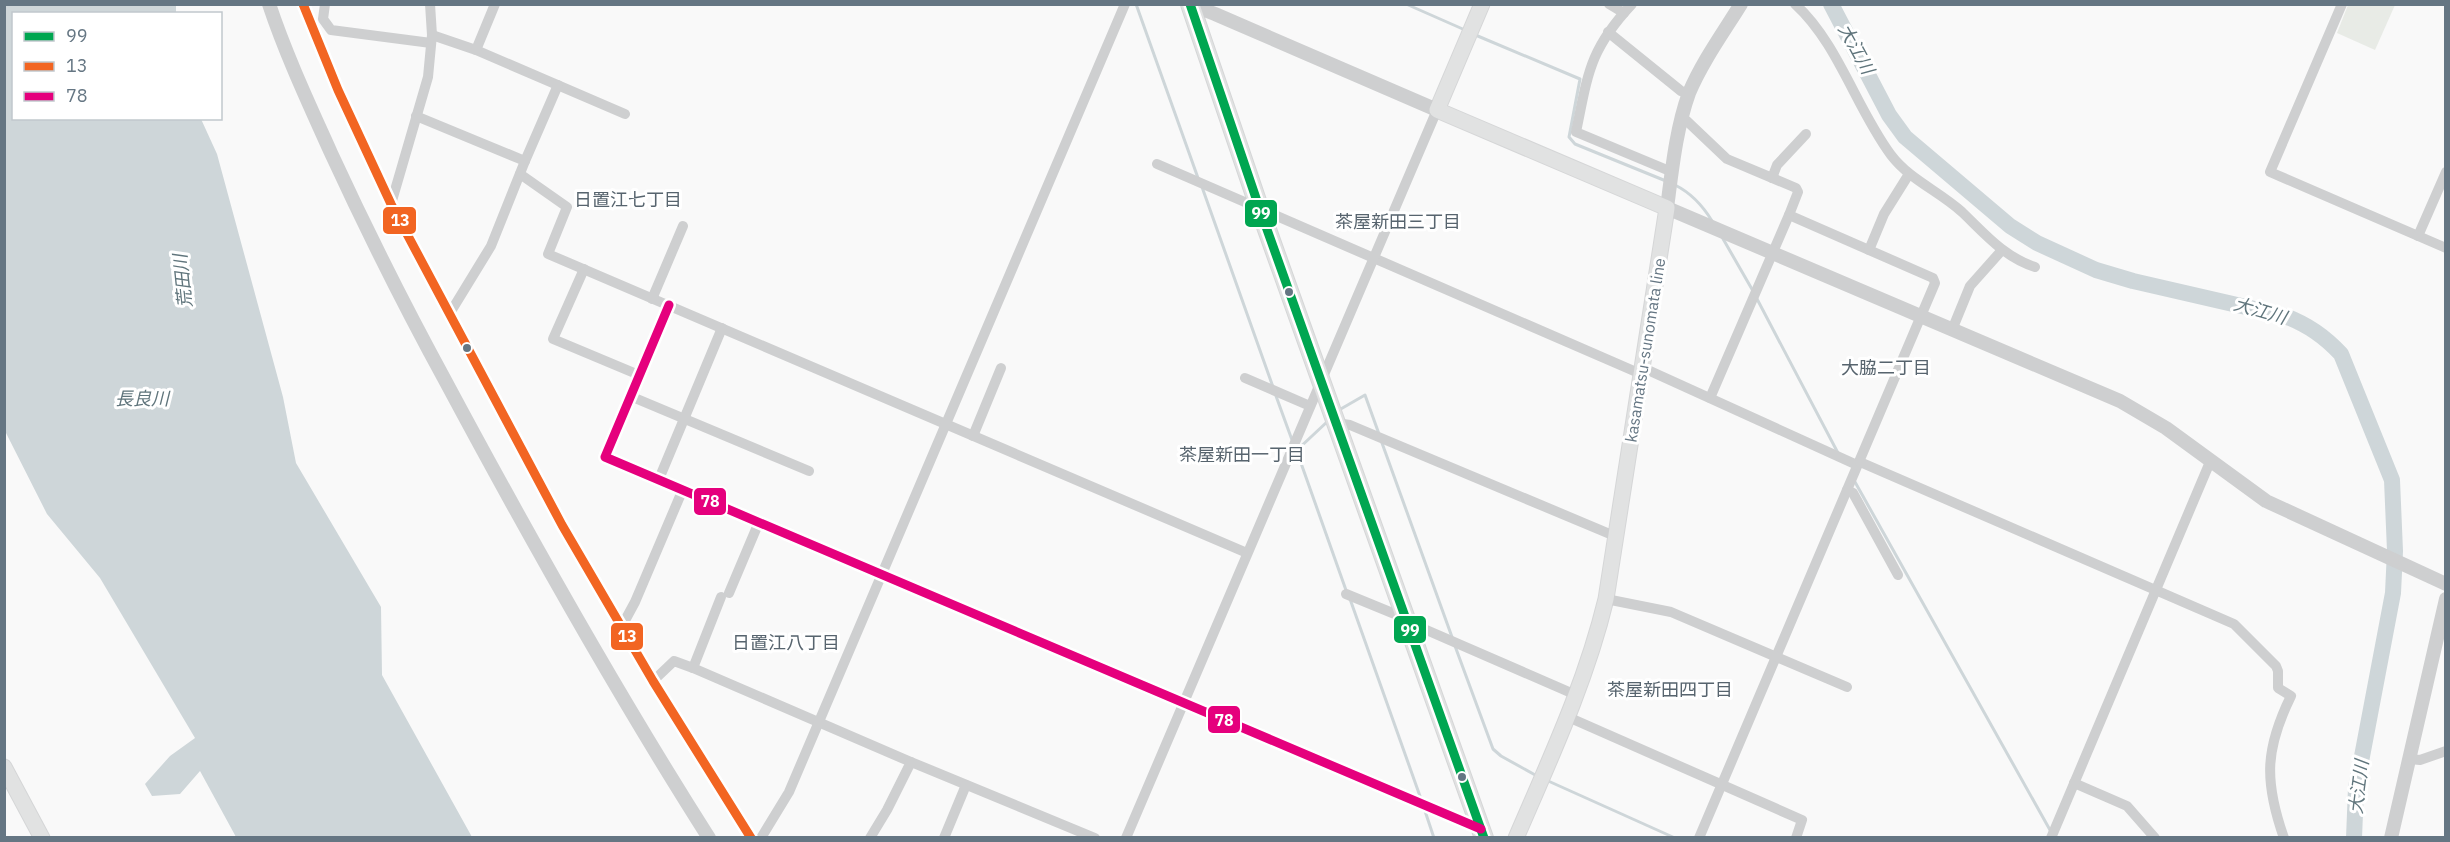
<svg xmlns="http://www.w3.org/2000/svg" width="2450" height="842" font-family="'IBM Plex Sans','Noto Sans JP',sans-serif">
  <rect width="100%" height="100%" fill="#f9f9f9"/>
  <path fill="#e8ebe6" d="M2348 5H2395L2375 50 2337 33Z"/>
  <path fill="#ced6d9" d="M5 4 176 5V13L14 14V118L201 119 217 154 283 397 296 463 381 607 382 675 472 837H236L200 771 180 794 152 796 145 784 170 756 195 738 100 578 47 514 5 431Z"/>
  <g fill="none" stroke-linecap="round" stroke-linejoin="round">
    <g stroke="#ced6d9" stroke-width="3">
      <path d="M1136 4 1198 178"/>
      <path d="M1406 4 1465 30"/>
      <path d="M1473 34 1580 79 1569 137 1575 144 1666 181"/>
      <path d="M1675 185C1691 193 1703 206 1712 221"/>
      <path d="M1202 187 1273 387"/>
      <path d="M1722 237 1753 291"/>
      <path d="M1756 297 1838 453"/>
      <path d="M1276 396 1292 440"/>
      <path d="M1339 410 1365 395 1379 434"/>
      <path d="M1382 443 1452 637"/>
      <path d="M1296 449 1347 593"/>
      <path d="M1296 451 1328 421"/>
      <path d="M1855 482 2050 830"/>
      <path d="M1350 599 1421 799"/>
      <path d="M1455 646 1493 749 1501 756 1537 776"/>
      <path d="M1546 780 1675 838"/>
      <path d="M1424 808 1434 838"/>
    </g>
    <path stroke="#ced6d9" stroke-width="16" d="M1831 4 1889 115 1905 137 2010 226 2037 243 2096 270 2133 281 2285 316C2308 325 2324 336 2341 354L2392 480 2395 551 2393 593 2356 788 2354 838"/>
    <defs>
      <g id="secondary">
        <path d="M1482 4 1437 110 1667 208 1606 599C1586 682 1550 759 1516 838"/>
        <path d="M4 767 42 838"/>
      </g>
      <path id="primary" d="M1190 4 1259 207 1484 838"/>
    </defs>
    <use href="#secondary" stroke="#d5d6d7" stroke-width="17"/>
    <use href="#primary" stroke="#d5d6d7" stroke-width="20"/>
    <g stroke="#cecfd0" stroke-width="10">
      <path d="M303 4 338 90 391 204 562 525 653 681 751 838"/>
      <path d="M325 4 323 19 331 30 431 43"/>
      <path d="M1609 4 1624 13"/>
      <path d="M1632 4C1589 50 1588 74 1576 132L1672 172"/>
      <path d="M1795 4C1838 43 1856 108 1891 155 1910 180 1939 191 1962 212 1985 234 2004 257 2035 267"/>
      <path d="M2342 4 2270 172 2446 248"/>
      <path d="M1608 32 1681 91 1689 94"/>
      <path d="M432 35 476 50 625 114"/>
      <path d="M476 50 495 4"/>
      <path d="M416 116 525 161"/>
      <path d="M1681 119 1687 121 1727 159 1796 188 1798 192 1789 215 1933 278 1935 283 1699 838"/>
      <path d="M1157 164 1634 371H1650L1857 465"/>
      <path d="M520 174 567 207 548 254 1247 553"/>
      <path d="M1772 178 1777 165 1806 134"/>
      <path d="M391 204 428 77 432 35 430 4"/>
      <path d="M2418 236 2446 172"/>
      <path d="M1869 250 1884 214 1909 174"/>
      <path d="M584 269 553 339 639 375"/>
      <path d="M652 299 683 226"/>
      <path d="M669 305 605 457 1481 829"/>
      <path d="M450 313 491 246 525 161 558 85"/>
      <path d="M1952 330 1970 286 2002 250"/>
      <path d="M1245 378 1310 406"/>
      <path d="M630 396 809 471"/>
      <path d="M1710 398 1789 215"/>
      <path d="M1336 423 1350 425 1617 537"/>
      <path d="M973 436 1001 368"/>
      <path d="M1860 462 2234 624 2276 666 2278 671V688L2291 696C2265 749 2264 781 2284 838"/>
      <path d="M659 479 722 328"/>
      <path d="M1847 490 1853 493 1898 575"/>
      <path d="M729 593 759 522"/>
      <path d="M1346 594 1407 619"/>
      <path d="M1606 599 1671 612 1847 687"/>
      <path d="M1408 622 1576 695"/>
      <path d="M622 626 635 602 683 489"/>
      <path d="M693 668 721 597"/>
      <path d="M653 681 674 661 693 668 911 762 1095 838"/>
      <path d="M1568 717 1802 820 1796 838"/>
      <path d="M2410 759 2420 760 2446 751"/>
      <path d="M2074 783 2127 806 2155 838"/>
      <path d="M761 838 789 792 1125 4"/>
      <path d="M870 838 887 810 911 762"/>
      <path d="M944 838 966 785"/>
      <path d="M1126 838 1437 110"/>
      <path d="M2051 838 2210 462"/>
    </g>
    <g stroke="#cecfd0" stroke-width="14">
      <path d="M269 4C286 55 309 104 331 153 367 231 405 307 446 382 529 537 614 689 709 838"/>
      <path d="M1741 4C1723 33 1702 62 1689 93 1676 129 1672 170 1667 208L2120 401 2166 428 2266 501 2446 584"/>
      <path d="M1192 9H1202L1215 14 1437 110"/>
      <path d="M2391 838 2446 599"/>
    </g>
    <use href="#secondary" stroke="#e1e2e2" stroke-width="15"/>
    <use href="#primary" stroke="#e1e2e2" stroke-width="18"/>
    <defs>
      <path id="bus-1" d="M1190 4 1259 207 1484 838"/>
      <path id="bus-2" d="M303 4 338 90 391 204 562 525 653 681 751 838"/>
      <path id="bus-3" d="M669 305 605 457 1481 829"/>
    </defs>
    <use href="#bus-1" stroke="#fff" stroke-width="14"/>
    <use href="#bus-2" stroke="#fff" stroke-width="14"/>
    <use href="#bus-3" stroke="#fff" stroke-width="14"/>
    <use href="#bus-1" stroke="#00a651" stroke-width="9"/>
    <use href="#bus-2" stroke="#f26522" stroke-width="9"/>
    <use href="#bus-3" stroke="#e5007d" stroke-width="9"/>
  </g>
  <g fill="#657683" stroke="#fff" stroke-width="2">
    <circle cx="1289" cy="292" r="5"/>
    <circle cx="467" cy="348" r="5"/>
    <circle cx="1462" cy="777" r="5"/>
  </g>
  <g text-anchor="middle" stroke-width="6" stroke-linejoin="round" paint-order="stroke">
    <g font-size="16" fill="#657683" stroke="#fff">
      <text transform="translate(1645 350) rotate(-81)" y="6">kasamatsu-sunomata line</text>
    </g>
    <g font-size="18" font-style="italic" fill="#60757c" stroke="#fff">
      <text transform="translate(1856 49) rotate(61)" y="6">大江川</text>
      <text transform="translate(183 281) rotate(-96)" y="6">荒田川</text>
      <text transform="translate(2260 311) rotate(16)" y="6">大江川</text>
      <text x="142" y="405">長良川</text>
      <text transform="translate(2359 787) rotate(-83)" y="6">大江川</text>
    </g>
    <g font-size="18" fill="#57646e" stroke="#fff">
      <text x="628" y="206">日置江七丁目</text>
      <text x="1398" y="228">茶屋新田三丁目</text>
      <text x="1886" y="374">大脇二丁目</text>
      <text x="1242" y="461">茶屋新田一丁目</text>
      <text x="786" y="649">日置江八丁目</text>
      <text x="1670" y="696">茶屋新田四丁目</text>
    </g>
  </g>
  <g stroke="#fff" stroke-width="2">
    <rect x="1244" y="199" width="34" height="29" rx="6" fill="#00a651"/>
    <rect x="382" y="206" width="35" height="29" rx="6" fill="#f26522"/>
    <rect x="693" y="487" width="34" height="29" rx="6" fill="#e5007d"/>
    <rect x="1393" y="615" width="34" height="29" rx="6" fill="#00a651"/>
    <rect x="610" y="622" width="34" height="29" rx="6" fill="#f26522"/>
    <rect x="1207" y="705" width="34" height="29" rx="6" fill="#e5007d"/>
  </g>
  <g font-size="16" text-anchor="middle" font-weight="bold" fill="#fff">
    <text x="1261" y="219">99</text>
    <text x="400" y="226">13</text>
    <text x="710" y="507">78</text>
    <text x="1410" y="636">99</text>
    <text x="627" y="642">13</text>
    <text x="1224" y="726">78</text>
  </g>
  <rect width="2450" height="842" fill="none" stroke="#657683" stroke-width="12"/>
  <rect x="12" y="12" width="210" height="108" fill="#ffffff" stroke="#c1c8cd" stroke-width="1.5"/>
  <rect x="24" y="32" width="30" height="9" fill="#00a651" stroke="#c1c8cd" stroke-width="1.5"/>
  <text x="66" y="42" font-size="18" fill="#657683">99</text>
  <rect x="24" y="62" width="30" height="9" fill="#f26522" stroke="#c1c8cd" stroke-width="1.5"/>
  <text x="66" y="72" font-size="18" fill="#657683">13</text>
  <rect x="24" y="92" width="30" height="9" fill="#e5007d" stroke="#c1c8cd" stroke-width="1.5"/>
  <text x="66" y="102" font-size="18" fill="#657683">78</text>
</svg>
